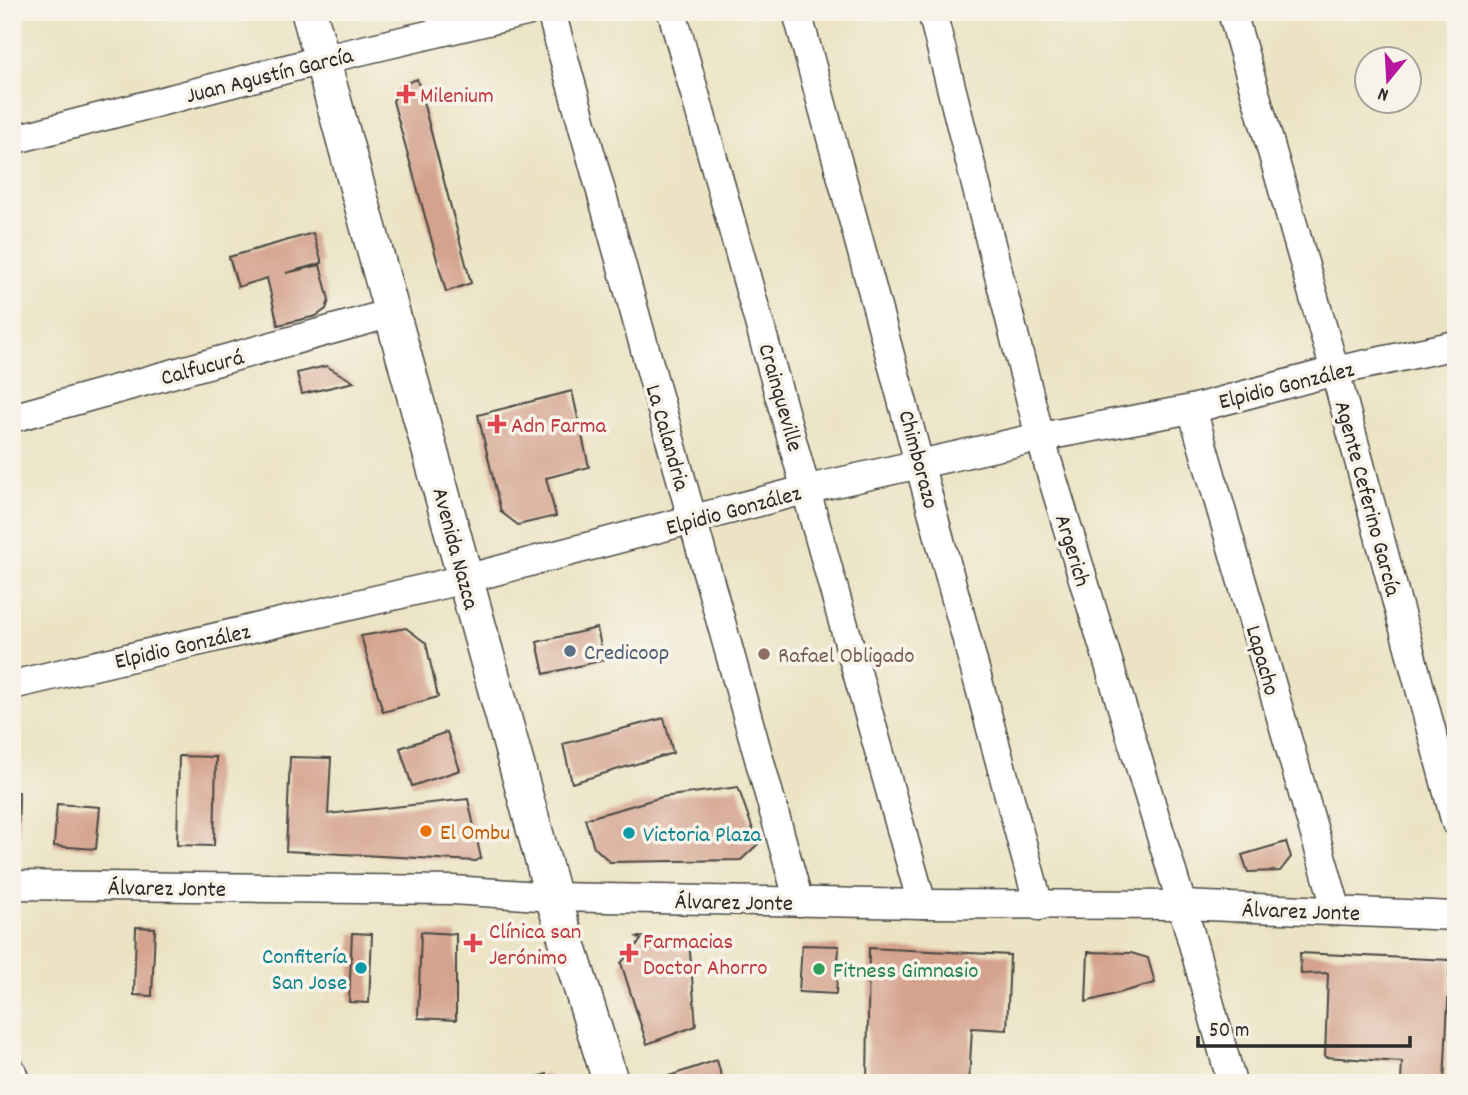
<svg xmlns="http://www.w3.org/2000/svg" width="1468" height="1095" font-family="Dekko,sans-serif">
  <rect width="100%" height="100%" fill="#f7f3e8"/>
  <filter id="ink" filterUnits="userSpaceOnUse"><feTurbulence type="fractalNoise" baseFrequency=".0143" numOctaves="2"/><feDisplacementMap in="SourceGraphic" scale="14" xChannelSelector="R" yChannelSelector="G"/><feConvolveMatrix kernelMatrix="1 2 1 2 8 2 1 2 1" color-interpolation-filters="sRGB"/></filter>
  <filter id="wash" filterUnits="userSpaceOnUse"><feTurbulence type="fractalNoise" baseFrequency=".00686" numOctaves="4" result="noise"/><feDisplacementMap in="SourceGraphic" scale="28" xChannelSelector="R" yChannelSelector="G"/><feGaussianBlur stdDeviation="1.57" result="paint"/><feColorMatrix in="noise" values="0 0 0 0 0 0 0 0 0 0 0 0 0 0 0 0 0 1.4 0 .05"/><feComposite in="paint" operator="in"/></filter>
  <g filter="url(#wash)">
    <rect width="100%" height="100%" fill="#ebe3c3"/>
    <g id="blocks">
      <g fill="#d4a28d">
        <path d="M417 79 471 283 446 292 393 101 401 85Z"/>
        <path d="M313 233 322 263 286 273 320 265 329 300 326 309 316 316 278 325 267 278 238 287 229 257Z"/>
        <path d="M326 366 354 382 302 394 297 373Z"/>
        <path d="M572 391 589 467 546 478 556 516 518 525 501 512 478 415Z"/>
        <path d="M406 628 426 643 438 697 383 712 361 636Z"/>
        <path d="M597 628 604 660 544 674 537 642Z"/>
        <path d="M664 718 673 753 572 783 563 744Z"/>
        <path d="M447 732 460 770 412 786 400 748Z"/>
        <path d="M179 756 216 757 214 846 177 845Z"/>
        <path d="M290 757 331 758 328 814 468 799 481 858 476 861 286 851Z"/>
        <path d="M738 787 758 844 741 860 610 862 594 847 585 819 662 797Z"/>
        <path d="M12 792H19L18 841H12Z"/>
        <path d="M57 804 100 807 96 849 54 846Z"/>
        <path d="M1286 842 1291 857 1280 871 1248 872 1242 855Z"/>
        <path d="M136 927 155 928 152 996 134 995Z"/>
        <path d="M421 932 456 934V1020L418 1018Z"/>
        <path d="M352 933 372 934 369 1003 349 1002Z"/>
        <path d="M637 937 689 940 696 1026 647 1044 621 963 641 940Z"/>
        <path d="M802 945 839 946 836 994 799 992Z"/>
        <path d="M869 948 1010 955 1007 1030 972 1028 969 1083H867Z"/>
        <path d="M1088 952 1131 953 1148 958 1155 983 1086 1002Z"/>
        <path d="M1300 953 1450 960 1444 1083 1401 1081 1402 1062 1325 1057 1328 973 1301 974Z"/>
        <path d="M717 1060 723 1083H668L666 1077Z"/>
        <path d="M547 1074 550 1083H520V1082Z"/>
      </g>
    </g>
  </g>
  <g filter="url(#ink)">
    <use href="#blocks" fill-opacity="0" stroke="#484742" stroke-width="2"/>
    <g fill="none" stroke-linecap="round" stroke-linejoin="round">
      <defs>
        <g id="minor">
          <path d="M551 12 799 902"/>
          <path d="M672 12 922 904"/>
          <path d="M797 12 1039 906"/>
          <path d="M932 12 1040 437 1182 905 1232 1083"/>
          <path d="M1232 12 1335 371 1456 823"/>
          <path d="M12 140 321 60 526 12"/>
          <path d="M1192 409 1337 911"/>
          <path d="M12 418 392 313"/>
          <path d="M12 685 465 579 808 489 1040 437 1192 409 1335 371 1456 345"/>
          <path d="M12 885 453 890 553 897 922 904 1182 905 1456 916"/>
          <path d="M12 1072 16 1083"/>
        </g>
        <path id="major" d="M309 12 553 897 611 1083"/>
      </defs>
      <use href="#minor" stroke="#484742" stroke-width="31"/>
      <use href="#major" stroke="#484742" stroke-width="38"/>
      <use href="#minor" stroke="#fff" stroke-width="28"/>
      <use href="#major" stroke="#fff" stroke-width="35"/>
    </g>
  </g>
  <g fill="#e0444e" stroke="#f7f3e8" stroke-width="2.5">
    <path d="M402.5 83.5h7v7h7v7h-7v7h-7v-7h-7v-7h7z"/>
    <path d="M493.5 413.5h7v7h7v7h-7v7h-7v-7h-7v-7h7z"/>
    <path d="M469.5 932.5h7v7h7v7h-7v7h-7v-7h-7v-7h7z"/>
    <path d="M625.5 942.5h7v7h7v7h-7v7h-7v-7h-7v-7h7z"/>
  </g>
  <circle fill="#5c6f8a" stroke="#f7f3e8" stroke-width="2.5" cx="570" cy="651" r="7"/>
  <circle fill="#8d6e63" stroke="#f7f3e8" stroke-width="2.5" cx="764" cy="654" r="7"/>
  <circle fill="#e8710a" stroke="#f7f3e8" stroke-width="2.5" cx="426" cy="831" r="7"/>
  <g fill="#0f9aa8" stroke="#f7f3e8" stroke-width="2.5">
    <circle cx="629" cy="833" r="7"/>
    <circle cx="361" cy="968" r="7"/>
  </g>
  <circle fill="#2e9e5b" stroke="#f7f3e8" stroke-width="2.5" cx="819" cy="969" r="7"/>
  <g text-anchor="middle" stroke-width="7" stroke-linejoin="round" paint-order="stroke">
    <g font-size="23" fill="#2b2b2b" stroke="#f7f3e8">
      <text transform="translate(269 74) rotate(-14)" y="8">Juan Agustín García</text>
      <text transform="translate(202 366) rotate(-15)" y="8">Calfucurá</text>
      <text transform="translate(1286 384) rotate(-14)" y="8">Elpidio González</text>
      <text transform="translate(782 397) rotate(74)" y="8">Crainqueville</text>
      <text transform="translate(669 437) rotate(74)" y="8">La Calandria</text>
      <text transform="translate(920 459) rotate(75)" y="8">Chimborazo</text>
      <text transform="translate(1369 498) rotate(75)" y="8">Agente Ceferino García</text>
      <text transform="translate(733 509) rotate(-15)" y="8">Elpidio González</text>
      <text transform="translate(457 548) rotate(75)" y="8">Avenida Nazca</text>
      <text transform="translate(1074 550) rotate(73)" y="8">Argerich</text>
      <text transform="translate(182 645) rotate(-13)" y="8">Elpidio González</text>
      <text transform="translate(1264 660) rotate(74)" y="8">Lapacho</text>
      <text transform="translate(167 887) rotate(1)" y="8">Álvarez Jonte</text>
      <text transform="translate(734 901) rotate(1)" y="8">Álvarez Jonte</text>
      <text transform="translate(1301 910) rotate(2)" y="8">Álvarez Jonte</text>
    </g>
    <g font-size="23" fill="#be3a42" stroke="#f7f3e8" text-anchor="start">
      <text x="420" y="102">Milenium</text>
      <text x="511" y="432">Adn Farma</text>
      <text x="489" y="938">Clínica san<tspan x="489" dy="26">Jerónimo</tspan></text>
      <text x="643" y="948">Farmacias<tspan x="643" dy="26">Doctor Ahorro</tspan></text>
    </g>
    <g font-size="23" fill="#4e5e75" stroke="#f7f3e8" text-anchor="start">
      <text x="584" y="659">Credicoop</text>
    </g>
    <g font-size="23" fill="#785e54" stroke="#f7f3e8" text-anchor="start">
      <text x="778" y="662">Rafael Obligado</text>
    </g>
    <g font-size="23" fill="#c56008" stroke="#f7f3e8" text-anchor="start">
      <text x="440" y="839">El Ombu</text>
    </g>
    <g font-size="23" fill="#0d838f" stroke="#f7f3e8" text-anchor="start">
      <text x="643" y="841">Victoria Plaza</text>
      <text x="347" y="963" text-anchor="end">Confitería<tspan x="347" dy="26">San Jose</tspan></text>
    </g>
    <g font-size="23" fill="#27864d" stroke="#f7f3e8" text-anchor="start">
      <text x="833" y="977">Fitness Gimnasio</text>
    </g>
  </g>
  <rect width="1468" height="1095" fill="none" stroke="#f7f3e8" stroke-width="42"/>
  <g transform="translate(1388 80) rotate(198)"><circle r="33" fill="#f7f3e8" stroke="#a5a39c" stroke-width="2"/>
  <path d="M0-5L12 26L0 18L-12 26Z" fill="#b5179e"/>
  <text y="-10" font-size="19" font-weight="bold" text-anchor="middle" fill="#2b2b2b">N</text>
  </g>
  <path d="M1198 1036v10h212v-10" fill="none" stroke="#2b2b2b" stroke-width="3.5"/>
  <text x="1209" y="1036" font-size="21" fill="#2b2b2b" stroke="#f7f3e8" stroke-width="5" paint-order="stroke">50 m</text>
</svg>
